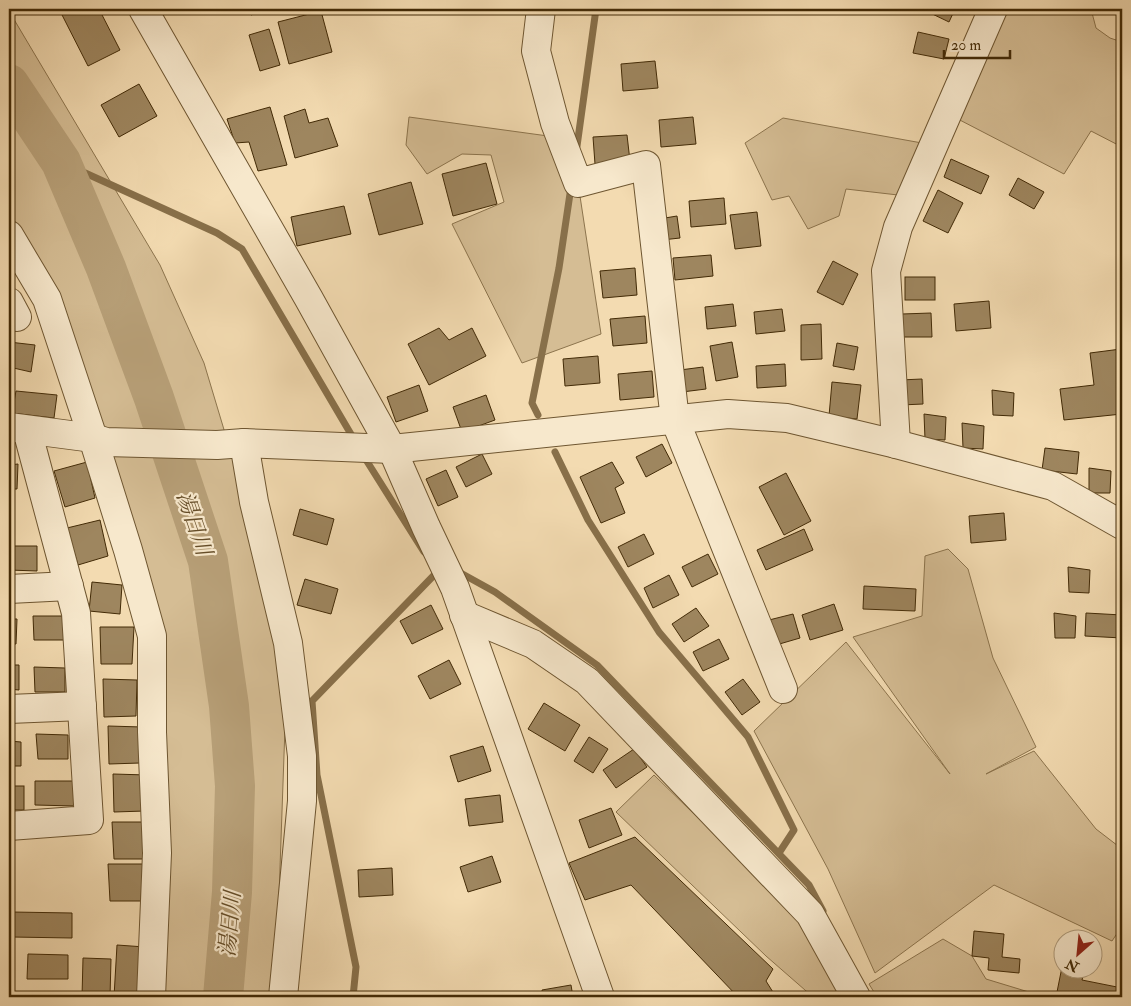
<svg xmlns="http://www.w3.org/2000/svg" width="1131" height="1006" font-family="'IM FELL Double Pica','Noto Serif JP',serif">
  <rect width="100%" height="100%" fill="#f3dbb1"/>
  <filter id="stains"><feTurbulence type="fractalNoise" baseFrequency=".004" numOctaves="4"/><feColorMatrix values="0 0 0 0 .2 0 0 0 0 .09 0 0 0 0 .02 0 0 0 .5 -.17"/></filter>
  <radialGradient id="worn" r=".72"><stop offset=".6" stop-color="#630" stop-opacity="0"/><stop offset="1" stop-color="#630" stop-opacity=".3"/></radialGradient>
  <g fill="#d5bd94" stroke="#8c744d">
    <path d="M1002 9H1091L1096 28 1110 38 1122 42V147L1091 131 1064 174 954 117Z"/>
    <path d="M9 11 160 265 204 363 288 643 276 980 274 997H154L136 563 9 236Z"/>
    <path d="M409 117 548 136 578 183 601 334 522 363 452 224 504 202 491 155 462 154 427 174 406 145Z"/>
    <path d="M783 118 922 143 898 195 846 189 839 216 808 229 789 196 772 200 745 143Z"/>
    <path d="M948 549 968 569 993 658 1036 747 986 774 1034 751 1096 829 1122 849V926L1112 941 994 885 875 973 828 869 754 731 846 642 950 774 853 637 922 616 925 556Z"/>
    <path d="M654 775 808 925 844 997H813L766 956 616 812Z"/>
    <path d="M943 939 972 956 986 979 1032 993 1033 997H877L869 984Z"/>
  </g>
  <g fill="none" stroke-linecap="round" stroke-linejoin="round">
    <g stroke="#88704a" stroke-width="7">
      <path d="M577 146 596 9"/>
      <path d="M61 162 217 233 242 249 355 441"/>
      <path d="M538 415 532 403 559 268 571 187"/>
      <path d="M555 452 588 520 659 632 748 737 794 830 779 853"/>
      <path d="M363 455 424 552"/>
      <path d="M457 571 495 592 597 665 809 885 823 911"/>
      <path d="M353 997 356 967 317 775 312 701 440 569"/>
    </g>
    <path stroke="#b79f77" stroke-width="40" d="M9 84 61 162 106 268 154 398 208 561 229 706 235 786 232 892 223 997"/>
  </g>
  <g fill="#9e865f" stroke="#422a06">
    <path d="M59 9H99L120 50 88 66Z"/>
    <path d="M249 9H270L251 15Z"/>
    <path d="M922 9H955L949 22Z"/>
    <path d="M321 11 332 52 289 64 278 22Z"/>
    <path d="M269 29 280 65 260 71 249 35Z"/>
    <path d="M918 32 949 39 944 59 913 53Z"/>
    <path d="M655 61 658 88 623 91 621 64Z"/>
    <path d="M139 84 157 116 119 137 101 105Z"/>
    <path d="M270 107 287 165 258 171 249 142 235 143 227 119Z"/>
    <path d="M305 109 309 123 328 118 338 146 295 158 284 116Z"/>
    <path d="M693 117 696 144 661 147 659 120Z"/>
    <path d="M627 135 630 161 595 164 593 137Z"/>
    <path d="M951 159 989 176 981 194 944 177Z"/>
    <path d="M486 163 497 204 453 216 442 174Z"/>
    <path d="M1018 178 1044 192 1034 209 1009 195Z"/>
    <path d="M411 182 423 224 379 235 368 194Z"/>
    <path d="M938 190 963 203 948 233 923 221Z"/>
    <path d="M724 198 726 224 691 227 689 201Z"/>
    <path d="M344 206 351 234 297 246 291 217Z"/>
    <path d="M757 212 761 246 735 249 730 215Z"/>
    <path d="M677 216 680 238 662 240 659 219Z"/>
    <path d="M711 255 713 276 675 280 673 258Z"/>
    <path d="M833 261 858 274 843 305 817 292Z"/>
    <path d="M635 268 637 295 603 298 600 271Z"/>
    <rect x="905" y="277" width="30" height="23"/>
    <path d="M989 301 991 328 956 331 954 304Z"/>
    <path d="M733 304 736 326 707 329 705 307Z"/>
    <path d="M782 309 785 331 756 334 754 312Z"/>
    <path d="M931 313 932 337H902V314Z"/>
    <path d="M645 316 647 343 613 346 610 319Z"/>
    <path d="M821 324 822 359 801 360V325Z"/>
    <path d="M439 328 449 340 472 328 486 356 429 385 408 344Z"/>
    <path d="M9 342 35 345 31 372 9 367Z"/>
    <path d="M732 342 738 377 716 381 710 346Z"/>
    <path d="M837 343 858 347 854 370 833 366Z"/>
    <path d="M1121 349 1122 414 1064 420 1060 389 1094 385 1090 353Z"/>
    <path d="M598 356 600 383 565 386 563 359Z"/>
    <path d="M785 364 786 386 757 388 756 366Z"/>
    <path d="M703 367 706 389 682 392 680 370Z"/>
    <path d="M652 371 654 397 620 400 618 374Z"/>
    <path d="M922 379 923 404 901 405 900 380Z"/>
    <path d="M832 382 861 385 857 419 829 416Z"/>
    <path d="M419 385 428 411 396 422 387 397Z"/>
    <path d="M992 390 1014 393 1013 416 993 415Z"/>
    <path d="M16 391 57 395 54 418 12 413Z"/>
    <path d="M486 395 495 420 462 432 453 407Z"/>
    <path d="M924 414 946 417 945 440 925 439Z"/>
    <path d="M962 423 984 426 983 449 963 448Z"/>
    <path d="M662 444 672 463 646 477 636 457Z"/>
    <path d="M1045 448 1079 452 1077 474 1042 470Z"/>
    <path d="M482 454 492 474 466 487 456 467Z"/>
    <path d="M87 462 95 498 65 507 54 471Z"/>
    <path d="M612 462 624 483 615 488 625 513 601 523 580 477Z"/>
    <path d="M18 464 17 489H9V465Z"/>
    <path d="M1089 468 1111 471 1110 493H1089Z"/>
    <path d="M446 470 458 497 438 506 426 479Z"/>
    <path d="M786 473 811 521 784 535 759 487Z"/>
    <path d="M300 509 334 519 327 545 293 535Z"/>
    <path d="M1004 513 1006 540 971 543 969 516Z"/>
    <path d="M100 520 108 556 78 565 67 528Z"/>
    <path d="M804 529 813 550 766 570 757 550Z"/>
    <path d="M644 534 654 554 628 567 618 547Z"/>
    <path d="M9 546H37V571L9 570Z"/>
    <path d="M708 554 718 574 692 587 682 567Z"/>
    <path d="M1068 567 1090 570 1089 593 1069 592Z"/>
    <path d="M669 575 679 595 653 608 644 588Z"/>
    <path d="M305 579 338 589 331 614 297 605Z"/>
    <path d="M92 582 122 585 120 614 89 611Z"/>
    <path d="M864 586 916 589 915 611 863 609Z"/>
    <path d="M834 604 843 630 810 640 802 615Z"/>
    <path d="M431 605 443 629 412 644 400 621Z"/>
    <path d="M696 608 709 626 684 642 672 624Z"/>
    <path d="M1054 613 1076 616 1075 638H1055Z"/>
    <path d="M1086 613 1122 615V638L1085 636Z"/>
    <path d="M793 614 800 638 776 645 769 620Z"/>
    <path d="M33 616H64V640H34Z"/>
    <path d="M9 619H17L16 644H9Z"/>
    <path d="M100 627H134L132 664H101Z"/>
    <path d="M719 639 729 659 703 671 693 652Z"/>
    <path d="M449 660 461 684 430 699 418 676Z"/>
    <path d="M9 665H19V690L9 689Z"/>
    <path d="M34 667 65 668V692H35Z"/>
    <path d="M103 679 137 680 136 716 104 717Z"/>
    <path d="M743 679 760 702 742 715 725 692Z"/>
    <path d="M544 703 580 725 565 751 528 729Z"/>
    <path d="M108 726 142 727 140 763 109 764Z"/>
    <path d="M36 734 68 735V759H38Z"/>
    <path d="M589 737 608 749 593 773 574 761Z"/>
    <path d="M9 741 21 742V766H9Z"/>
    <path d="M483 746 491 771 458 782 450 756Z"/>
    <path d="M634 749 647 767 616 788 603 770Z"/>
    <path d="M113 774 147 775 145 811 114 812Z"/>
    <path d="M35 781H76L75 806 35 805Z"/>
    <rect x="9" y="786" width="15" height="24"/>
    <path d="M500 795 503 822 469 826 465 799Z"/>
    <path d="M611 808 622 835 589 848 579 820Z"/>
    <path d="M112 822H147L145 859H114Z"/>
    <path d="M635 837 773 969 766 981 776 997H738L631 885 585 900 569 863Z"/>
    <path d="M492 856 501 882 468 892 460 867Z"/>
    <path d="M108 864H143L141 901H110Z"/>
    <path d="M392 868 393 895 359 897 358 870Z"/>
    <path d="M12 912 72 913V938L12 937Z"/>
    <path d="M974 931 1004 934 1002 957 1020 959 1019 973 988 970 989 958 972 956Z"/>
    <path d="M117 945 145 947 143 997H114Z"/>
    <path d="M28 954 68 955V979H27Z"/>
    <path d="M1064 957V968H1085L1082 980 1122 988 1120 997H1056Z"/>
    <path d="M83 958 111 959 110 997H82Z"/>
    <path d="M571 985 573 997H543L542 990Z"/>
  </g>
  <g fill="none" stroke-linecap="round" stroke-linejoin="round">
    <defs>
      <g id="minor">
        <path d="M143 9 309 299 392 449 426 527 455 588 600 997"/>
        <path d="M541 9 536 51 555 123 578 183 646 165 675 420 783 689"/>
        <path d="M9 235 47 299 93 438 128 550 152 636V732L157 853 151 997"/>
        <path d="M9 302 17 317 9 314"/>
        <path d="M9 427 93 438 106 442 217 445 244 443 392 449 728 414 787 418 896 444 1053 486 1122 525"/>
        <path d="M244 443 254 502 288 643 302 756V801L283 997"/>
        <path d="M896 444 886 271 898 227 993 9"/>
        <path d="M9 589 69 586"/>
        <path d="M464 615 533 644 587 681 810 914 856 997"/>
        <path d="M9 709 82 706"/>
        <path d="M9 826 89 820 76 613 27 430"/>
      </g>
    </defs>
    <use href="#minor" stroke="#6e5631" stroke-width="30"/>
    <use href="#minor" stroke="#f7e8cc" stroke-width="28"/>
  </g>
  <g text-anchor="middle" stroke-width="4.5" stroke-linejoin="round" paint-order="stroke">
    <g font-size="22" font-style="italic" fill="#654d28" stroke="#f7e8cc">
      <text transform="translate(195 523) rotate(71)" y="8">湯日川</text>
      <text transform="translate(229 924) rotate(-85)" y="8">湯日川</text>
    </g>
  </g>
  <rect width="1131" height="1006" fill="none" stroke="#f3dbb1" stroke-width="30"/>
  <rect x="10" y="10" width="1111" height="986" fill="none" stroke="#422a06" stroke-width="2.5"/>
  <rect x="15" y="15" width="1101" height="976" fill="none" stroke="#422a06"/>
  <g transform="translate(1078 954) rotate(207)"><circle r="24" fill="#f7e8cc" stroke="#af9c7d"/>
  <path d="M0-4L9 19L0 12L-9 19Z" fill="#8f2418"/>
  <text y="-8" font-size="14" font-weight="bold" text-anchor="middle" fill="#422a06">N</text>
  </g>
  <path d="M944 50v8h66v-8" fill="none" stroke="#422a06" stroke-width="2.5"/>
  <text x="951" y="50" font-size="15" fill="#422a06" stroke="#f7e8cc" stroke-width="4" paint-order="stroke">20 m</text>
  <rect width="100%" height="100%" filter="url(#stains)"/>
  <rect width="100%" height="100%" fill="url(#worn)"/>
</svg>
